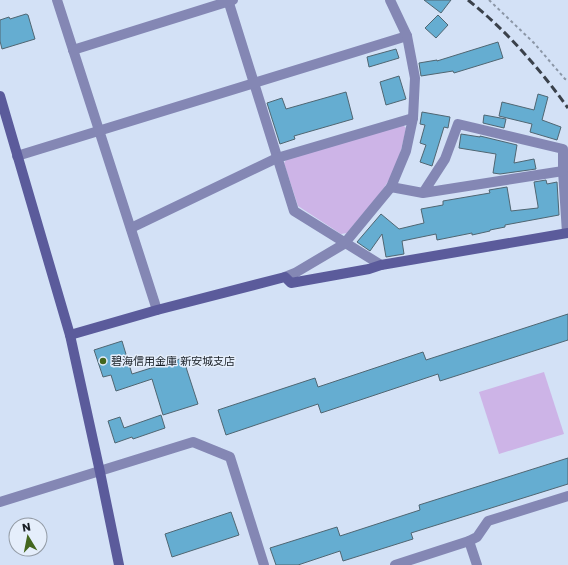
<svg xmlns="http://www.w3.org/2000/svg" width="568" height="565" font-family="Poppins,'Noto Sans JP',sans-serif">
  <rect width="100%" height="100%" fill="#d3e1f6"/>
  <g fill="#cdb4e7">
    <path d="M402 124 406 128C403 143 399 159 393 173 383 193 361 215 347 233L341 234 298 206 284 163 288 157Z"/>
    <path d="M544 372 564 434 499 454 479 392Z"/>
  </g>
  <g fill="#65add1" stroke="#506672">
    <path d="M424 0H451L441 13Z"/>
    <path d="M26 14 28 15 35 39 2 49 0 41V20L9 17 10 19Z"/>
    <path d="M438 15 448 25 436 38 425 28Z"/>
    <path d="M498 42 503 58 454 73 453 71 421 76 419 63 437 60V61Z"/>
    <path d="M396 49 399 58 369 67 367 57Z"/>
    <path d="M399 76 406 99 386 105 380 82Z"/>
    <path d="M346 92 353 119 294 136 295 139 280 144 267 103 282 98 286 109Z"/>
    <path d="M538 94 548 97 542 120 561 127 557 140 530 132 532 124 499 116 502 102 534 110Z"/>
    <path d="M422 112 450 117 448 128 444 127 432 166 420 162 426 145 420 143 425 125 420 124Z"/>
    <path d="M484 115 506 119 504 128 483 123Z"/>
    <path d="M461 134 480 137V136L517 145 514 163 534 159 536 169 500 174 493 173 496 154 459 148Z"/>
    <path d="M546 180 547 184 557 182 559 215 505 225V227L490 230V231L472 235V233L437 240 436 234 402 241 404 254 386 257 382 234 370 251 357 242 381 214 399 229 424 223 421 209 443 205V201L490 193 489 190 507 187 511 211 538 208V206L534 182Z"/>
    <path d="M568 314V340L440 381 438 374 321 413 318 404 226 435 218 410 315 378 318 387 423 352 426 360Z"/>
    <path d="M122 341 132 374 183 358 198 404 163 415 152 379 116 391 111 375 103 377 94 350Z"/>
    <path d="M161 415 165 428 133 439 132 437 115 443 108 421 120 417 124 428Z"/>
    <path d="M568 458V484L411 533 413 539 343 561 340 551 298 565H276L270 548 337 527 340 536 420 510 419 505Z"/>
    <path d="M231 512 239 535 172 557 165 534Z"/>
  </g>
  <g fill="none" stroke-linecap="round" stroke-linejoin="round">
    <path stroke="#8b96a6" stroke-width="2" stroke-dasharray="3 3" stroke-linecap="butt" d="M489 0 534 43 565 79 568 80"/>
    <g stroke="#8487b4" stroke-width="10">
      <path d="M57 0 157 310"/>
      <path d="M228 0 294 211 381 265"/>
      <path d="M73 50 233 0"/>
      <path d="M17 156 407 36"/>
      <path d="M563 171 567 233"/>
      <path d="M391 187 423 193 563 171V149L458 124 445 159 423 193"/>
      <path d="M131 228 277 158 413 118"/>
      <path d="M285 277 295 273 344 244 391 187 406 151 413 118 415 78 407 36 390 0"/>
      <path d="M0 502 193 442 230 457 264 565"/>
      <path d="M469 541 477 565"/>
      <path d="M395 565 469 541 477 537 488 521 568 496"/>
    </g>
    <g stroke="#5b5b9b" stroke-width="10">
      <path d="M0 96 70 335 100 472 119 565"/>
      <path d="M70 335 157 310 285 277 291 283 369 269 381 265 568 233"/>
    </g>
    <path stroke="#3a414b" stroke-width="3" stroke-dasharray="8 4" stroke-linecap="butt" d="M468 0C507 31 539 68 568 108"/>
  </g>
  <circle fill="#43661e" stroke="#e5eefb" stroke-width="1.5" cx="103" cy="361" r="4"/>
  <g text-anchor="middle" stroke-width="3" stroke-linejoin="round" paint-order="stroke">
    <g font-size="11" fill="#181e25" stroke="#e5eefb" text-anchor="start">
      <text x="111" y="365">碧海信用金庫 新安城支店</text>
    </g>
  </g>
  <g transform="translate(28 537) rotate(350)"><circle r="19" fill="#e5eefb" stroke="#939ba5"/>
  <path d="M0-3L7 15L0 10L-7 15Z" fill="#43661e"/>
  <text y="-6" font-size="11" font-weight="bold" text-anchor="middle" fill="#181e25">N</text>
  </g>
</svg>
